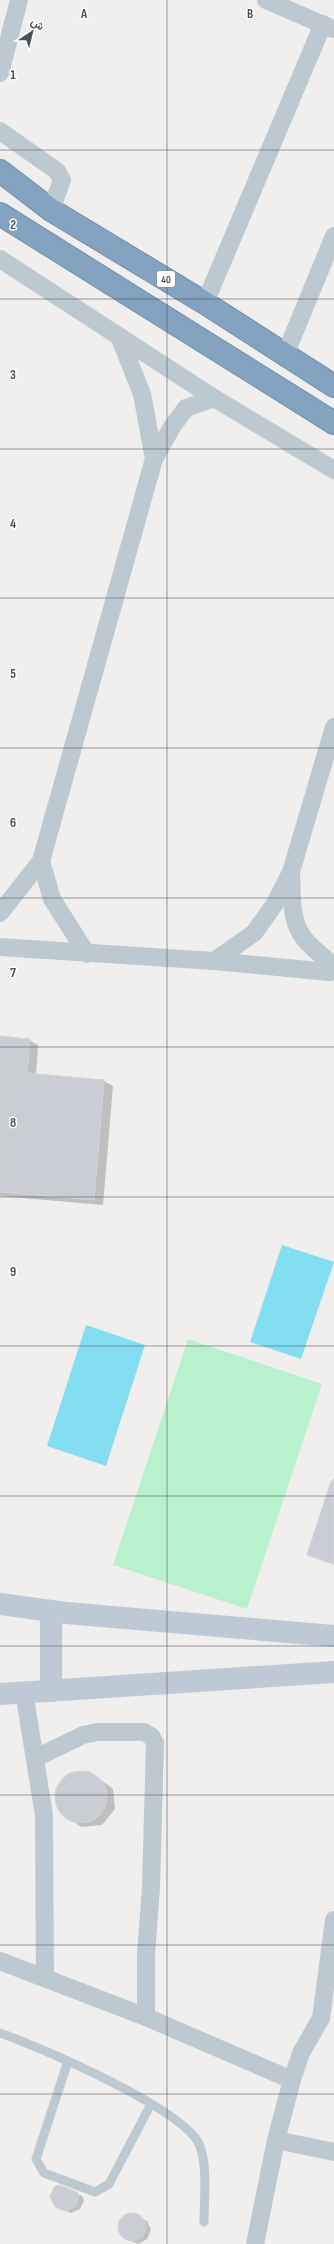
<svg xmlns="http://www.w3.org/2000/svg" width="334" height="2244" font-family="'Sofia Sans Condensed',Vazirmatn,sans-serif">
  <rect width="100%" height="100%" fill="#f1eeee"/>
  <path fill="#b9f1cd" d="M188 1339 322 1384 247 1609 113 1565Z"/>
  <g fill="#84def1">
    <path d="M282 1245 334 1262 301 1359 250 1342Z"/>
    <path d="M86 1325 145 1345 106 1466 47 1446Z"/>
  </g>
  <g fill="#0003">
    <path d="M0 1037 29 1040 38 1045 36 1075 104 1081 113 1086 103 1205 0 1196Z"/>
    <path d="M334 1477V1565L308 1555Z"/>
    <path d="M89 1771 113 1789 115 1809 102 1825 81 1827 58 1809 56 1789 69 1773Z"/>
    <path d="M76 2193 82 2196 84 2200 80 2209 71 2213 55 2206Z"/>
    <path d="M131 2214 147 2221 151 2230 147 2239 138 2244 122 2237 118 2227 122 2218Z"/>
  </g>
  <g fill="#cacdd3" stroke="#d2d4da">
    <path d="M0 1036 30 1039 27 1073 104 1080 94 1200 0 1192Z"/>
    <path d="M331 1481H334V1564L307 1555Z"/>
    <circle cx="81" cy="1797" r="26"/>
    <path d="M59 2185 77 2192 79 2196 75 2207 65 2211 55 2207 50 2197 54 2187Z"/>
    <circle cx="132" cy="2227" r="14"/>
  </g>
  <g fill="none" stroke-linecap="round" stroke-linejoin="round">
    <defs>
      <g id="highway">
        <path d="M0 171 51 210 205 303 334 386"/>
        <path d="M0 214 334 423"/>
      </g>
    </defs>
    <use href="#highway" stroke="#6e8eac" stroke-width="24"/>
    <g stroke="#bdc9d1" stroke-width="9">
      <path d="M0 2033C40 2047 182 2108 199 2144 208 2163 204 2200 204 2222"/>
      <path d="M68 2061 36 2159 44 2173 95 2192 109 2184 151 2104"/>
    </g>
    <g stroke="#bdc9d1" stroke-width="18">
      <path d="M266 0 333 29"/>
      <path d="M0 73 19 0"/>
      <path d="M0 131 57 171 62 180 51 210"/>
      <path d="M0 259 214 398 334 470"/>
      <path d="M205 303 323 24"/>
      <path d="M119 336 142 394 154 459"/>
      <path d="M285 355 334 236"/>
      <path d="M41 861 52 899 87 954"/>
      <path d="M0 913 41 861 154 459 172 427 186 408 214 398"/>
      <path d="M0 947 214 961 329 972 331 967 330 963C320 953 308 946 301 934 290 916 292 892 291 872"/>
      <path d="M214 961 254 933 274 905 291 872 334 727"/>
      <path d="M24 1692 44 1815 45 1978"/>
      <path d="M36 1758 83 1735 98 1732H144L151 1736 155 1743 151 1887 146 1955V2017"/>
      <path d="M0 1961 146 2017 292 2080"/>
      <path d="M276 2140 334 2152"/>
      <path d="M255 2244 276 2140 292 2080 301 2053 321 2018 334 1920"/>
    </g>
    <g stroke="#bdcad6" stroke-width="22">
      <path d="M0 1604 66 1613 334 1636"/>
      <path d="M51 1691V1611"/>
      <path d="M0 1694 334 1672"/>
    </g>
    <use href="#highway" stroke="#83a3c0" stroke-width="22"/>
  </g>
  <path fill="none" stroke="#45525c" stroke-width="1" stroke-opacity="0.55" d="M167 0V2244M0 150H334M0 299H334M0 449H334M0 598H334M0 748H334M0 898H334M0 1047H334M0 1197H334M0 1346H334M0 1496H334M0 1646H334M0 1795H334M0 1945H334M0 2094H334"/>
  <g text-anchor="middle" stroke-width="3" stroke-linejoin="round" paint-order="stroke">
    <rect fill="#fff" stroke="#7d868d" stroke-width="1" x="157" y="271" width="18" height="16" rx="3"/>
    <g font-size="10" font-weight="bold" fill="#45525c">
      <text x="166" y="283">40</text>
    </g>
  </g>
  <g font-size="13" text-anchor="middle" font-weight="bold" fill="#45525c" stroke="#fff" stroke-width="3" stroke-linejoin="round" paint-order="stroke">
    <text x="84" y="18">A</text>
    <text x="250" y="18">B</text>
    <text x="13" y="79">1</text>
    <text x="13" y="229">2</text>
    <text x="13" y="379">3</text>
    <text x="13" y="528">4</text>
    <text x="13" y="678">5</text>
    <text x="13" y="827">6</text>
    <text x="13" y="977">7</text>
    <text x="13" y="1127">8</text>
    <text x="13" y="1276">9</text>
  </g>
  <g transform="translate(32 32) rotate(35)" stroke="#ffffff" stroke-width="3" paint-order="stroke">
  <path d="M0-3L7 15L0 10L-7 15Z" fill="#45525c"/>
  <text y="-6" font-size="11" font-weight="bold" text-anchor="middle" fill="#45525c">ش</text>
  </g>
</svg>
